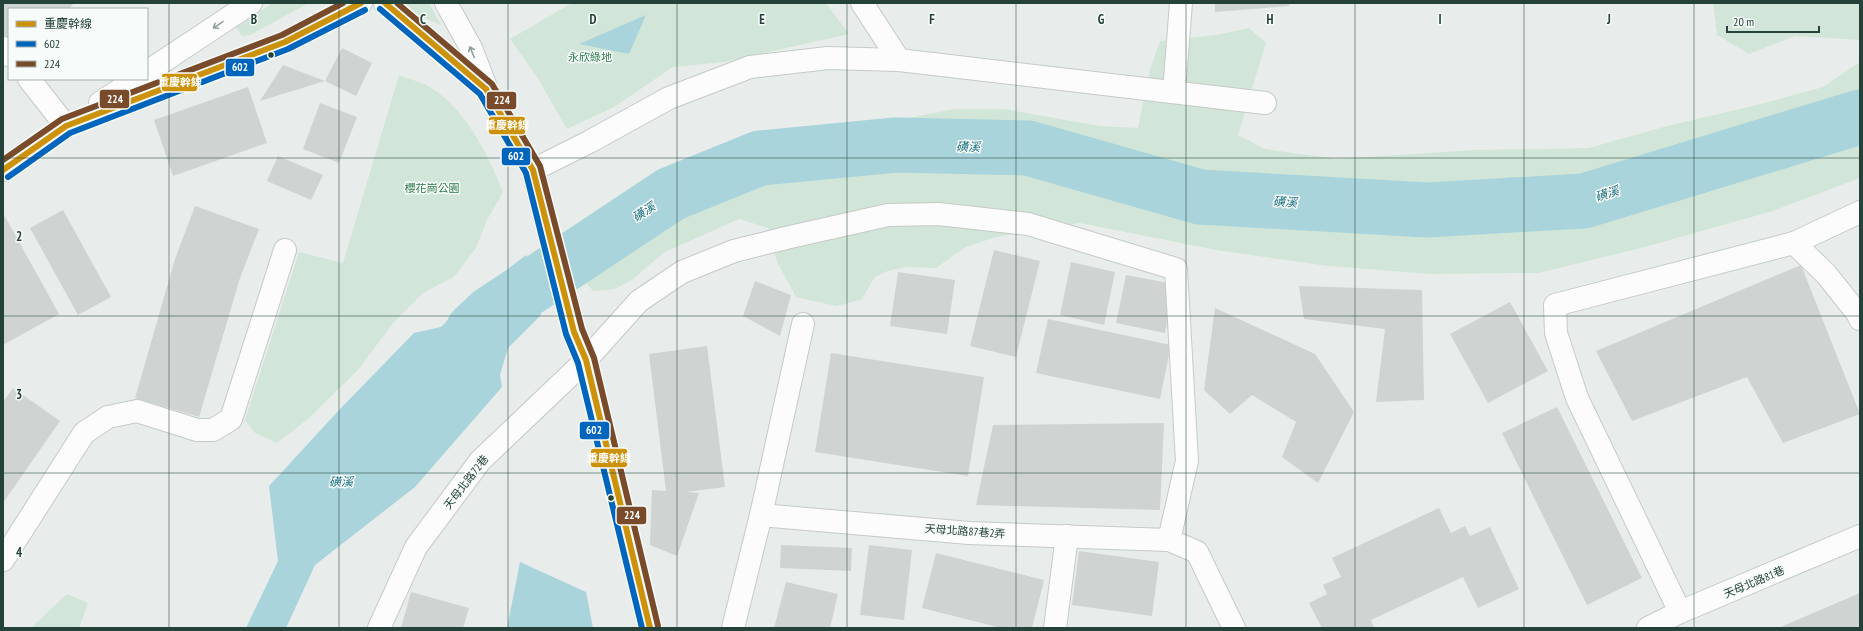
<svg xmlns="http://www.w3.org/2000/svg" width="1863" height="631" font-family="'PT Sans Narrow','Noto Sans TC',sans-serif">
  <rect width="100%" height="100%" fill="#e8edeb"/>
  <g fill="#d1e6d8">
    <path d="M273 3H309L250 35 242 36 235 26 243 23Z"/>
    <path d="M403 3H429L441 25 399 8Z"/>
    <path d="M572 3H826L849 34 724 62 673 67 614 107 567 129 537 77 510 39Z"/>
    <path d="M1713 3H1860V40L1795 36 1749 54 1717 35Z"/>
    <path d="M1249 28 1266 43 1238 135 1265 149 1336 159 1475 150 1589 148 1667 126 1757 105 1823 87 1860 62V178L1773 211 1641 248 1538 273 1430 274 1328 266 1216 250 1080 223 996 237 966 247 936 268 906 267 888 271 875 277 861 300 836 306 796 297 777 262 768 228 739 219 663 253 632 280 615 289 593 291 580 276 572 230 602 212 687 172 771 144 955 109H1004L1100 126 1138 128 1150 70 1160 41 1216 35Z"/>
    <path d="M399 75C409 79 419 81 428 86 466 108 487 153 503 192L487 220 476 248 454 277 423 293 394 322 357 371 308 419 277 443 255 433 245 420 299 252 343 263Z"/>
    <path d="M67 594 88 603 79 628H31Z"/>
  </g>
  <g fill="#a9d4db">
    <path d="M646 15 629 54 579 44Z"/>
    <path d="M526 255 541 315 508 348 500 375 502 387 415 487 315 565 286 628H246L278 561 269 486 340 409 414 333 441 327 467 301Z"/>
    <path d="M520 562 586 592 593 628H507Z"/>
  </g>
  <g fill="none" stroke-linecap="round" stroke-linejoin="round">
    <path stroke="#a9d4db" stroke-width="55" d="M473 330 490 314 671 194 760 158 896 145 1028 148 1200 197 1427 210 1584 201 1860 117"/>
  </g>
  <g fill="#cfd4d2">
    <path d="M3 3H74L69 9H9V53L3 48Z"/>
    <path d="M1215 3H1289V6L1215 12Z"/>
    <path d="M342 48 372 63 356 96 325 81Z"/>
    <path d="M283 65 325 81 260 101Z"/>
    <path d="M248 87 267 143 173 176 154 120Z"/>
    <path d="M320 103 357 117 339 163 303 149Z"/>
    <path d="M278 156 323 175 311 200 267 181Z"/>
    <path d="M195 206 259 229 240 278 199 417 135 398 175 259Z"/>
    <path d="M63 210 111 297 78 315 30 228Z"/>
    <path d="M3 213 59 314 3 345Z"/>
    <path d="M994 250 1040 261 1016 357 970 346Z"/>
    <path d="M1071 262 1115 272 1104 325 1060 315Z"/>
    <path d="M1801 265 1860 414 1783 443 1747 377 1632 421 1596 351Z"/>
    <path d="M898 272 955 280 947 334 890 326Z"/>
    <path d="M1126 275 1174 284 1165 333 1116 323Z"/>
    <path d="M755 281 791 295 780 336 743 316Z"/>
    <path d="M1299 286 1422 290 1424 400 1376 402 1385 329 1304 319Z"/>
    <path d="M1510 302 1548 371 1488 403 1450 334Z"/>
    <path d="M1215 308 1315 354 1354 412 1318 483 1282 457 1296 422 1252 395 1230 414 1204 390Z"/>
    <path d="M1048 319 1171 345 1160 399 1036 373Z"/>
    <path d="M707 346 725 487 686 492 699 493 677 556 650 545 652 490 666 491 649 354Z"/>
    <path d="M831 353 984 377 968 476 815 452Z"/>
    <path d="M13 388 60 421 3 503V402Z"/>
    <path d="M1557 407 1642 578 1587 605 1502 433Z"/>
    <path d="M1164 423 1160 510 976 505 993 425Z"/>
    <path d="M1439 508 1451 533 1465 526 1470 536 1490 527 1519 589 1478 608 1463 577 1371 620 1374 628H1322L1309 603 1327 594 1323 585 1341 577 1332 558Z"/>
    <path d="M781 545 852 548 851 571 780 568Z"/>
    <path d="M869 545 912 550 904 620 860 615Z"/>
    <path d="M1079 551 1159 562 1152 616 1072 605Z"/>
    <path d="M936 553 1044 580 1032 628H1001L922 608Z"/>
    <path d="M786 582 838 594 830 628H774Z"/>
    <path d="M411 592 469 608 463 628H401Z"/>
    <path d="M1860 593V628H1778Z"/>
  </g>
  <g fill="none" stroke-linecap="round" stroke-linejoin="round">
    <defs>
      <g id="minor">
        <path d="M385 3 486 89 533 170 574 332 586 360 650 628"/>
        <path d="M446 3 471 48 486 87"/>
        <path d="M862 3 899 60"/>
        <path d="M3 48 9 55"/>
        <path d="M147 72 251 3"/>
        <path d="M29 79 66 126"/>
        <path d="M1174 92 1181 3"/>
        <path d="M100 103 136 79"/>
        <path d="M3 170 66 126 285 42 361 3"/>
        <path d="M533 170 589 142 669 98 750 67 828 58 899 60 1265 103"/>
        <path d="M1794 243 1826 274 1857 313 1860 319"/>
        <path d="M761 515 969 533 1169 540 1197 552 1234 628"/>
        <path d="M3 560 84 433 108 417 137 411 197 430H213L231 419 285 250"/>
        <path d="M1680 612 1577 398 1556 333 1555 305 1794 243 1860 212"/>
        <path d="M379 628 416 547 480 461 586 360 639 301 682 272 734 251 790 237 888 215 939 214 1028 224 1176 269 1187 461 1169 540"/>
        <path d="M733 628 761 515 803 324"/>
        <path d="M1055 628 1067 536"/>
        <path d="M1648 628 1680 612 1860 536"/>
      </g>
    </defs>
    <use href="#minor" stroke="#c5cac8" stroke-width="24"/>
    <use href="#minor" stroke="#fcfcfc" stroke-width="22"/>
    <defs>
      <g id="bus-1">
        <path d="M385 3 486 89 533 170 574 332 586 360 650 628"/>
        <path d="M3 170 66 126 285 42 361 3"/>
      </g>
      <g id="bus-2">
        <path d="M380 9 480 94 526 173 566 334 578 363 642 628"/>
        <path d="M8 177 70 133 288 49 365 10"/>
      </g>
      <g id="bus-3">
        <path d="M397 3 492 84 540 166 582 329 594 358 658 626"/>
        <path d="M3 160 62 119 282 35 343 3"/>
      </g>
    </defs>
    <use href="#bus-1" stroke="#f7fbf9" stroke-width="9"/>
    <use href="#bus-2" stroke="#f7fbf9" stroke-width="9"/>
    <use href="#bus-3" stroke="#f7fbf9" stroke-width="9"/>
    <use href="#bus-1" stroke="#cd920c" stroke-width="6"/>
    <use href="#bus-2" stroke="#0065bd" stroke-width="6"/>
    <use href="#bus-3" stroke="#7a4b2a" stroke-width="6"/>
  </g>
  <defs><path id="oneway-shaft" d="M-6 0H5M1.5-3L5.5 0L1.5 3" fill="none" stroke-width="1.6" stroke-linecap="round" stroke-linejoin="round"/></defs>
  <g stroke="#909f9b">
    <use href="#oneway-shaft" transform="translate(218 25) rotate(146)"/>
    <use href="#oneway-shaft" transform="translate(472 52) rotate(-112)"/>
  </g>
  <path fill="none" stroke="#24423a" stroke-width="1" stroke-opacity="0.55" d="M169 3V628M339 3V628M508 3V628M677 3V628M847 3V628M1016 3V628M1186 3V628M1355 3V628M1524 3V628M1694 3V628M3 158H1860M3 316H1860M3 473H1860"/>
  <g fill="#24423a" stroke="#f7fbf9" stroke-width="1.5">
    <circle cx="271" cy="55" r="3.5"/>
    <circle cx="611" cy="498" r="3.5"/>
  </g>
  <g text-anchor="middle" stroke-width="3" stroke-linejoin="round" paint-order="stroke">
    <g font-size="11" fill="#2d7a4b" stroke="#f7fbf9">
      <text x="590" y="61">永欣綠地</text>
      <text x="432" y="192">櫻花崗公園</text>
    </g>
    <g font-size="11" fill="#24423a" stroke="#f7fbf9">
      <text transform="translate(466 482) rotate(-52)" y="4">天母北路72巷</text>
      <text transform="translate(965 531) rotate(4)" y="4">天母北路87巷2弄</text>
      <text transform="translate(1754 582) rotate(-23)" y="4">天母北路81巷</text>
    </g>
    <g font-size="12" font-style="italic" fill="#1c6f80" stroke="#f7fbf9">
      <text transform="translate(968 147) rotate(1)" y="4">磺溪</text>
      <text transform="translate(1607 194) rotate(-17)" y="4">磺溪</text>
      <text transform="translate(1285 202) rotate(4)" y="4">磺溪</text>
      <text transform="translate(644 212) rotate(-33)" y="4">磺溪</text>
      <text x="341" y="486">磺溪</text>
    </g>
  </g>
  <g font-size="13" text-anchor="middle" font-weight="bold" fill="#24423a" stroke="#f7fbf9" stroke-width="3" stroke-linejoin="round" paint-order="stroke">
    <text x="254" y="24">B</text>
    <text x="423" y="24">C</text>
    <text x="593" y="24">D</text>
    <text x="762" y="24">E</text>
    <text x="932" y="24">F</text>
    <text x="1101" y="24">G</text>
    <text x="1270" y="24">H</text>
    <text x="1440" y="24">I</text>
    <text x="1609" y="24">J</text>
    <text x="19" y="241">2</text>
    <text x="19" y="399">3</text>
    <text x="19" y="557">4</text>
  </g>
  <g stroke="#f7fbf9" stroke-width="1.5">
    <rect x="225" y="58" width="30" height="19" rx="4" fill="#0065bd"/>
    <rect x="161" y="73" width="37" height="19" rx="4" fill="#cd920c"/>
    <rect x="99" y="89" width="31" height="20" rx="4" fill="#7a4b2a"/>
    <rect x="486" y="91" width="31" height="19" rx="4" fill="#7a4b2a"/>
    <rect x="488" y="116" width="38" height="19" rx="4" fill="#cd920c"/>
    <rect x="501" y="147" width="30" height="19" rx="4" fill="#0065bd"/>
    <rect x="579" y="421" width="31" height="19" rx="4" fill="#0065bd"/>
    <rect x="590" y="448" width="38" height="20" rx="4" fill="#cd920c"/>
    <rect x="616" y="506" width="31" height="19" rx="4" fill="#7a4b2a"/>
  </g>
  <g font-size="11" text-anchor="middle" font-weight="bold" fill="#fff">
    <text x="240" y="71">602</text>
    <text x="180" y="86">重慶幹線</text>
    <text x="115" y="103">224</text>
    <text x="502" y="104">224</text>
    <text x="507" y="129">重慶幹線</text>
    <text x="516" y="160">602</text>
    <text x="594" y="434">602</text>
    <text x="609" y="462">重慶幹線</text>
    <text x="632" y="519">224</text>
  </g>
  <rect width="1863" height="631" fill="none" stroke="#24423a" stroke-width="8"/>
  <rect x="8" y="8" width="140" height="72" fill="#f7fbf9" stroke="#a3b1ad"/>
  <rect x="16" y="21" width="20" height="6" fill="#cd920c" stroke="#a3b1ad"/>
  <text x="44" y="28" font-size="12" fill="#24423a">重慶幹線</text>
  <rect x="16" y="41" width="20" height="6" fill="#0065bd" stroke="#a3b1ad"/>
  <text x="44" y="48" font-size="12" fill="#24423a">602</text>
  <rect x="16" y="61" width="20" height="6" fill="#7a4b2a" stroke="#a3b1ad"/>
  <text x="44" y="68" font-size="12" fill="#24423a">224</text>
  <path d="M1727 26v6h92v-6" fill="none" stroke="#24423a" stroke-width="2"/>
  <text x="1733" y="26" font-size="12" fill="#24423a" stroke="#f7fbf9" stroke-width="3" paint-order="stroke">20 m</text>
</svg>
